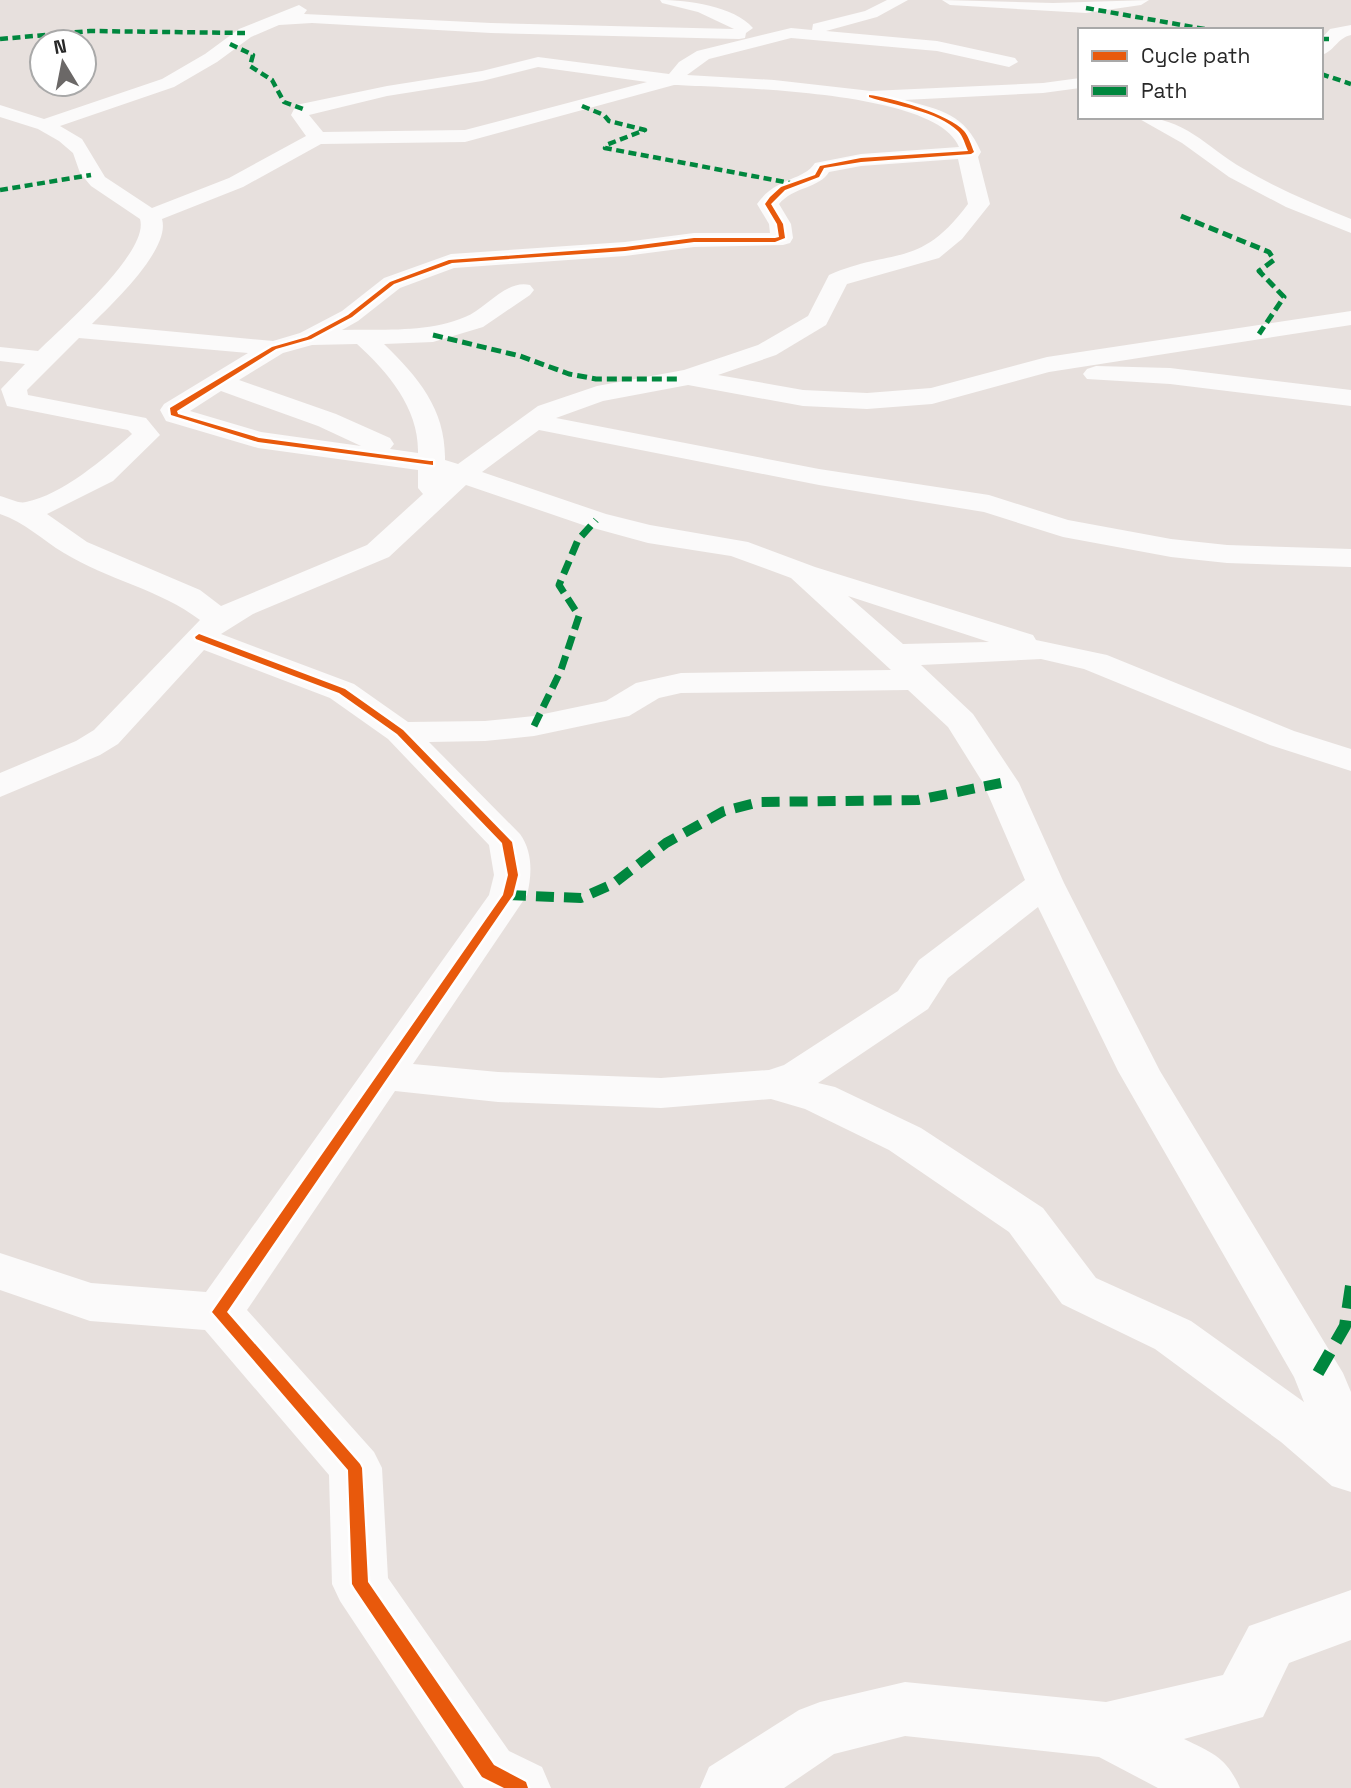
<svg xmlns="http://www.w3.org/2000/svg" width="1351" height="1788" font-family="'Space Grotesk',sans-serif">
  <rect width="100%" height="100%" fill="#e7e0dd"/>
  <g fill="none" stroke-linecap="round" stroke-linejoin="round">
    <g fill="#fbfafa" fill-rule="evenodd">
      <path d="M660 0C687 0 734 6 753 28L746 33 745 38 739 39 491 33 312 23 279 25 251 37 217 62 174 87 60 126 82 139 105 177 152 208 229 178 306 136 291 115 296 105 387 86 482 71 538 57 669 74 679 62 697 51 791 28 812 30 813 24 865 11 887 0H908L877 17 826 31 937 41 1015 58 1018 62 1009 67 937 51 791 38 709 59 687 75 774 80 871 91 1043 83 1080 78V88L1043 93 904 100C941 110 965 114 981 152L978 157 990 204 962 239 939 258 847 284 826 325 776 355 718 375 803 390 867 393 931 388 1047 357 1351 311V325L1049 372 932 404 867 409 803 406 688 385 603 401 556 418 819 469 989 495 1068 520 1171 539 1227 545 1351 549V567L1227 563 1171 557 1063 537 984 512 819 485 539 430 482 472 606 514 650 525 748 542 815 567 1033 635 1036 640 1107 655 1294 731 1351 749V771L1270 745 1084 669 1041 659 921 665 973 714 1019 783 1064 883 1160 1071 1343 1373 1351 1392V1492L1332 1486 1281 1442 1155 1349 1062 1304 1009 1232 889 1150 805 1109 771 1099 661 1108 498 1102 395 1091 247 1310 374 1452 382 1468 388 1578 509 1751 542 1767 551 1788H464L340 1601 332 1584 329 1475 205 1330 90 1321 0 1290V1253L91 1283 206 1292 489 895 494 875 489 845 388 739 330 698 204 650 118 744 100 755 0 797V773L76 741 94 730 200 620C159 589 108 580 64 553 42 540 25 522 0 514V496C8 498 19 504 26 502 62 495 105 458 132 434L128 430 7 406 1 389 25 364 0 361V347L38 351C62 327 150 252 140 219L91 186 80 173 73 153 59 141 38 129 0 117V105L44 119 162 79 205 54 239 29 299 5 307 10 304 14 491 23 734 29 698 12 662 3ZM538 67 647 82 465 130 323 132 309 115 387 96 482 81ZM674 85C731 88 937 90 959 147L861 154 815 163C802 182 777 176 757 204L769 224 770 233H694L625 242 451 254 384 278 342 311 300 333 273 341 92 324C112 304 171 249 162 219L243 187 321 144 465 142ZM958 159 968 204C919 270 893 247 829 275L808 316 758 345 684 370 597 386 538 406 458 464 445 460C446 410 419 378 384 344L433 342 483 327 530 295 534 290 530 285C506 279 486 309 465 317 427 333 383 329 342 330L358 321 400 288 454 268 625 256 694 247 783 245 790 243 793 238 791 224 779 204C793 187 820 188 829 172L861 166ZM79 338 248 353 164 404 160 410 166 421 258 448 418 470V488L423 494 367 545 221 606 200 590 87 542 47 514 113 481 160 435 146 418 28 395 27 390ZM357 344C389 373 419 409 418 453L390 449 394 444 390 438 336 414 239 380 283 353 312 345ZM221 391 318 426 361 446 261 432 190 411ZM466 485 586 526 648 543 731 556 791 578 891 670 681 673 636 683 606 701 534 716 485 721 408 722 354 684 221 634 253 614 389 557ZM848 596 989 642 903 644ZM908 690 948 727 983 783 1025 880 919 960 898 991 784 1065 769 1070 661 1078 498 1072 413 1064 527 895C532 875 533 852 520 834L429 742 485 741 534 736 629 716 659 698 681 693ZM1038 907 1118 1071 1294 1377 1304 1402 1191 1321 1096 1278 1043 1208 921 1128 835 1087 818 1083 928 1009 948 978Z"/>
      <path d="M942 0 1053 3 1149 0 1141 5 1086 13 950 5Z"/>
      <path d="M1351 25V35C1337 38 1334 52 1321 55V39L1330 29Z"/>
      <path d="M1136 117C1186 117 1204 146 1244 169 1278 189 1315 204 1351 219V233L1286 207 1229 177 1182 143Z"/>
      <path d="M1096 366 1170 368 1351 390V406L1170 384 1087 379 1083 374 1087 369Z"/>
      <path d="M1351 1590V1640L1289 1663 1263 1717 1184 1739C1213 1753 1227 1758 1240 1788H1158L1099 1757 905 1736 834 1754 784 1788H700L709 1767 799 1710 820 1702 905 1682 1106 1702 1223 1675 1249 1626Z"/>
    </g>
    <g stroke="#00873e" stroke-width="4.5" stroke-dasharray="8 4.5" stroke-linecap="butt">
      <path d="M1086 8 1210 30"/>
      <path d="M0 39 90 31 245 33"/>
      <path d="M1321 39H1330"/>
      <path d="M230 44 253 55 250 66 272 80 284 102 303 109"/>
      <path d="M1321 74 1351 84"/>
      <path d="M582 106 604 115 609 121 645 130 606 145 605 148 790 183"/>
      <path d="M0 190 91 175"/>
    </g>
    <g stroke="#00873e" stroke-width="5" stroke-dasharray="10 5" stroke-linecap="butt">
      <path d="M1181 216 1269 252 1274 260 1259 271 1284 297 1259 334"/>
      <path d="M433 335 520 356 569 374 596 379H678"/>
    </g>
    <path stroke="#00873e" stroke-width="7" stroke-dasharray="14 7" stroke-linecap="butt" d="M534 726 561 670 579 616 559 585 578 540 596 520"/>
    <path stroke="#00873e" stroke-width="10" stroke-dasharray="18 10" stroke-linecap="butt" d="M508 895 581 898 613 884 666 843 724 811 759 802 918 800 1001 783"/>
    <path stroke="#00873e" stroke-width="12" stroke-dasharray="24 12" stroke-linecap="butt" d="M1318 1373 1345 1326 1351 1286"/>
    <defs>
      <g id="cycleway">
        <path d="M869 95C890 97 951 115 964 131 969 137 971 145 974 152L971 154 861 162 824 168 819 177 785 190 771 204 783 224 785 238 775 242H694L625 251 452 263 394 284 352 317 311 339 276 349 177 411 178 414 259 438 430 461H433V465L258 442 171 415 170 408 272 347 307 337 348 315 390 282 449 260 625 247 694 238H775L779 237 777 224 765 204 770 197 781 187 815 175 820 166 861 158 968 151C965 144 963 136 958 131 938 111 895 106 869 97Z"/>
        <path d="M199 634 345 689 403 730 512 842 518 875 513 895 227 1312 360 1464 362 1468 368 1582 494 1765 526 1782 528 1788H504L482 1777 355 1589 352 1584 348 1470 212 1312 503 895 508 875 502 843 397 734 339 693 196 639 195 637Z"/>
      </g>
    </defs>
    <use href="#cycleway" stroke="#fff" stroke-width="5"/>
    <use href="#cycleway" fill="#e8590c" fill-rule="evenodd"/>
  </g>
  <rect x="1078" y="28" width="245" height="91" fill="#ffffff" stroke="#a9a9a9" stroke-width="2"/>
  <rect x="1092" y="51" width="35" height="10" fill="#e8590c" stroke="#a9a9a9" stroke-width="2"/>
  <text x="1141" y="63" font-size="21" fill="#282828">Cycle path</text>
  <rect x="1092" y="86" width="35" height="10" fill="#00873e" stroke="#a9a9a9" stroke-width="2"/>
  <text x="1141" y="98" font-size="21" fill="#282828">Path</text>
  <g transform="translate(63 63) rotate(350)"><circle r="33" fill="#ffffff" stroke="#a9a9a9" stroke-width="2"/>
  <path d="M0-5L12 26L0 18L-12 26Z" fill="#6b6867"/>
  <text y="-10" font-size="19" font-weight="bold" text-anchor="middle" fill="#282828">N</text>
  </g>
</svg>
